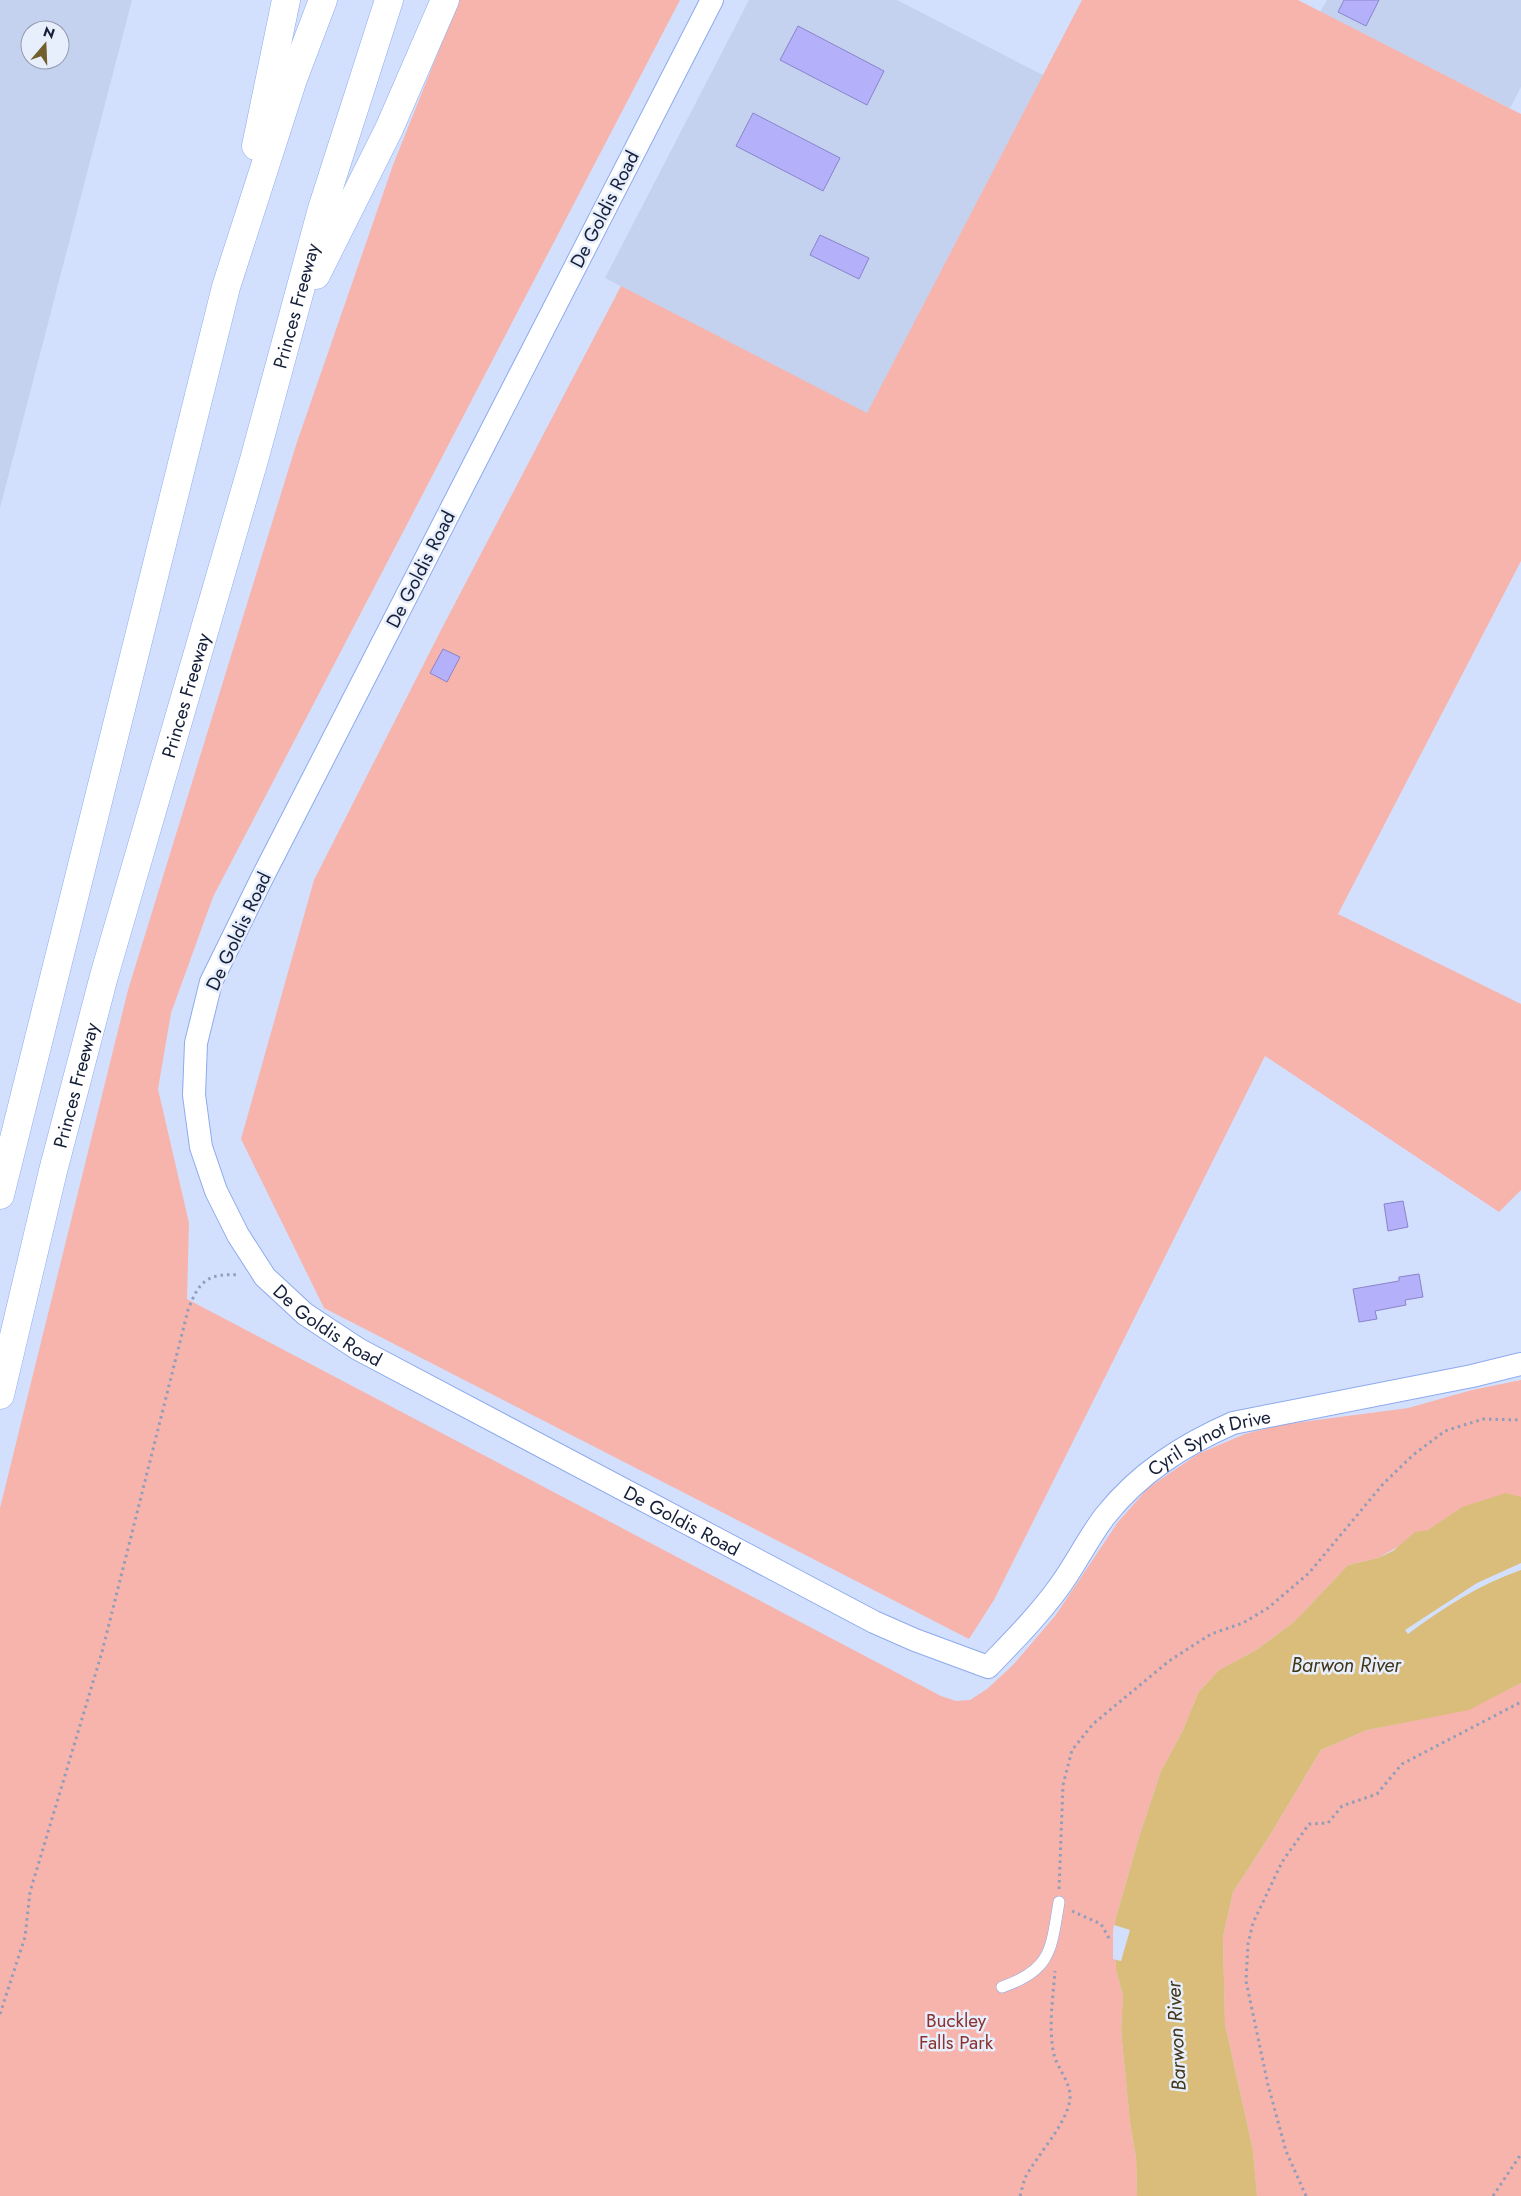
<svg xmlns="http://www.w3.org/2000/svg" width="1521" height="2196" font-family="Jost,sans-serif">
  <rect width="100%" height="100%" fill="#d3e0fd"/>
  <g fill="#c4d2f0" fill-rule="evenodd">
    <path d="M0 0H132L0 508ZM30 30H60V60H30Z"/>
    <path d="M749 0H897L1043 75 867 414 605 278Z"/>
    <path d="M1327 0H1521V87L1510 108 1320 12Z"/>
  </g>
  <g fill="#f6b4ac">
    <path d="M459 0H680L213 897 171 1013 158 1089 189 1223 187 1299 941 1696 956 1701 970 1700 987 1689 1013 1665 1055 1616 1118 1522 1148 1488 1198 1454 1245 1434 1279 1425 1408 1408 1472 1390 1521 1380V1497L1428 1530 1378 1558 1348 1565 1294 1622 1256 1650 1219 1670 1198 1693 1183 1730 1161 1771 1139 1837 1115 1921 1116 1970 1123 1996 1121 2030 1130 2123 1136 2158 1137 2196H0V1508L128 990 296 445 393 165Z"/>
    <path d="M1082 0H1298L1521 114V561L1338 914 1521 1004V1190L1499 1212 1265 1056 994 1600 969 1639 324 1308 241 1139 314 880 441 630 621 286 867 413Z"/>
    <path d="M1521 1683V2196H1257L1253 2150 1225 2024 1223 1937 1233 1892 1267 1840 1321 1750 1367 1730 1469 1709Z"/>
  </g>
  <path fill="#dbbd7b" d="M1506 1493 1521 1497V1563L1477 1583 1405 1630 1408 1634C1443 1608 1480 1584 1521 1570V1683L1469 1710 1367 1730 1321 1750 1267 1840 1233 1892 1223 1937 1225 2024 1253 2150 1257 2196H1137L1136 2158 1130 2123 1121 2030 1123 1996 1116 1970 1115 1921 1139 1837 1161 1771 1183 1730 1198 1693 1219 1670 1256 1650 1294 1622 1348 1565 1378 1558 1393 1551 1415 1532 1428 1530 1462 1507Z"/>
  <path fill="#d3e0fd" d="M1114 1925 1130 1930 1121 1961 1113 1959V1932Z"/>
  <g fill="#b4b0fa" stroke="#8984ca">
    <path d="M1344 0H1379L1366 26 1338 12Z"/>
    <path d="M798 26 884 71 867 105 780 60Z"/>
    <path d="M753 113 840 158 823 191 736 146Z"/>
    <path d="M820 235 869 258 859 279 810 255Z"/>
    <path d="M443 649 460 657 447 682 430 673Z"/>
    <path d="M1403 1201 1408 1227 1388 1231 1384 1204Z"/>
    <path d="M1419 1274 1423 1297 1405 1300 1406 1305 1375 1311 1377 1319 1359 1322 1353 1289 1399 1281V1277Z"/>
  </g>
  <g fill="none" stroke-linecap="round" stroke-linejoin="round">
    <defs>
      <path id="service" d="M1002 1987C1052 1970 1051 1949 1059 1902"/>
      <g id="minor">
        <path id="s1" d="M712 0 262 878 211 982 196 1043 194 1095 201 1147 216 1191 238 1235 265 1277 305 1314 358 1349 874 1622 915 1640 988 1667C1013 1641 1038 1616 1059 1587 1076 1564 1088 1538 1105 1516 1139 1473 1183 1445 1233 1423L1472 1376 1521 1364"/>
      </g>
      <g id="motorway">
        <path d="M256 146 286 0"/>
        <path d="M316 275 389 129 445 0"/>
        <path d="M0 1195 226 287 293 79 323 0"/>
        <path id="s2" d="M0 1395 53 1171 104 976 254 460 322 209 389 0"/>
      </g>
    </defs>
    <use href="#service" stroke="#8daaee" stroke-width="12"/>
    <use href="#minor" stroke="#8daaee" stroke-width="24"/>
    <use href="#motorway" stroke="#8daaee" stroke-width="29"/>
    <g stroke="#919db9" stroke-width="3" stroke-dasharray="2.5 4" stroke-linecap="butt">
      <path d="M1059 1889 1063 1785 1072 1750 1093 1724 1169 1661 1211 1634 1243 1623 1268 1608 1309 1573 1383 1484 1413 1455 1445 1431 1483 1419 1521 1420"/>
      <path d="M1072 1911 1101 1924 1110 1940"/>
      <path d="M0 2014 25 1937 30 1892 102 1652 188 1310C199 1281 207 1273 240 1275"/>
      <path d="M1020 2196C1022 2190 1023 2183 1025 2178 1037 2155 1068 2123 1070 2098 1071 2083 1058 2069 1054 2055 1048 2028 1053 1998 1055 1971"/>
      <path d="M1306 2196 1286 2151 1268 2085 1246 1981 1248 1944 1253 1923 1282 1862 1309 1824 1328 1823 1342 1806 1377 1794 1402 1764 1521 1702"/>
      <path d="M1493 2196 1521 2154"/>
    </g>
    <use href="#service" stroke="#fff" stroke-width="11"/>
    <use href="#minor" stroke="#fff" stroke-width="22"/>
    <use href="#motorway" stroke="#fff" stroke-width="28"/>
  </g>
  <g text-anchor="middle" stroke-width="5" stroke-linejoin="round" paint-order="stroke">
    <g font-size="19" fill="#151f39" stroke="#e7eefc">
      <text transform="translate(604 209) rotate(-63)" y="7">De Goldis Road</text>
      <text dy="7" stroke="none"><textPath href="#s2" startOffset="1129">Princes Freeway</textPath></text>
      <text transform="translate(420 569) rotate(-63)" y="7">De Goldis Road</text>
      <text dy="7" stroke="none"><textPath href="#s2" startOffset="724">Princes Freeway</textPath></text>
      <text transform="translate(238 931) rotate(-65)" y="7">De Goldis Road</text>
      <text dy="7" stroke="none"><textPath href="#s2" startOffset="319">Princes Freeway</textPath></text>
      <text dy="7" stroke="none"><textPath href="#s1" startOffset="1495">De Goldis Road</textPath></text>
      <text dy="7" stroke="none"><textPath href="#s1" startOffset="2562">Cyril Synot Drive</textPath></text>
      <text dy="7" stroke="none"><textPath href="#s1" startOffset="1900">De Goldis Road</textPath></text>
    </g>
    <g font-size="19" fill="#8a322d" stroke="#e7eefc">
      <text x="956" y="2027">Buckley<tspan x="956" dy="22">Falls Park</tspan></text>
    </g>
    <g font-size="20" font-style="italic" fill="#433618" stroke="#e7eefc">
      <text x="1346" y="1672">Barwon River</text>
      <text transform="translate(1176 2036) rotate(-93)" y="7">Barwon River</text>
    </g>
  </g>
  <g transform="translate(45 45) rotate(19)"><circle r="24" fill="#e7eefc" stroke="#939bae"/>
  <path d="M0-4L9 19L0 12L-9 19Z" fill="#735e2e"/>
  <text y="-8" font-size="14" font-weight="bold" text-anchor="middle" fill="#151f39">N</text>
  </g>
</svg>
